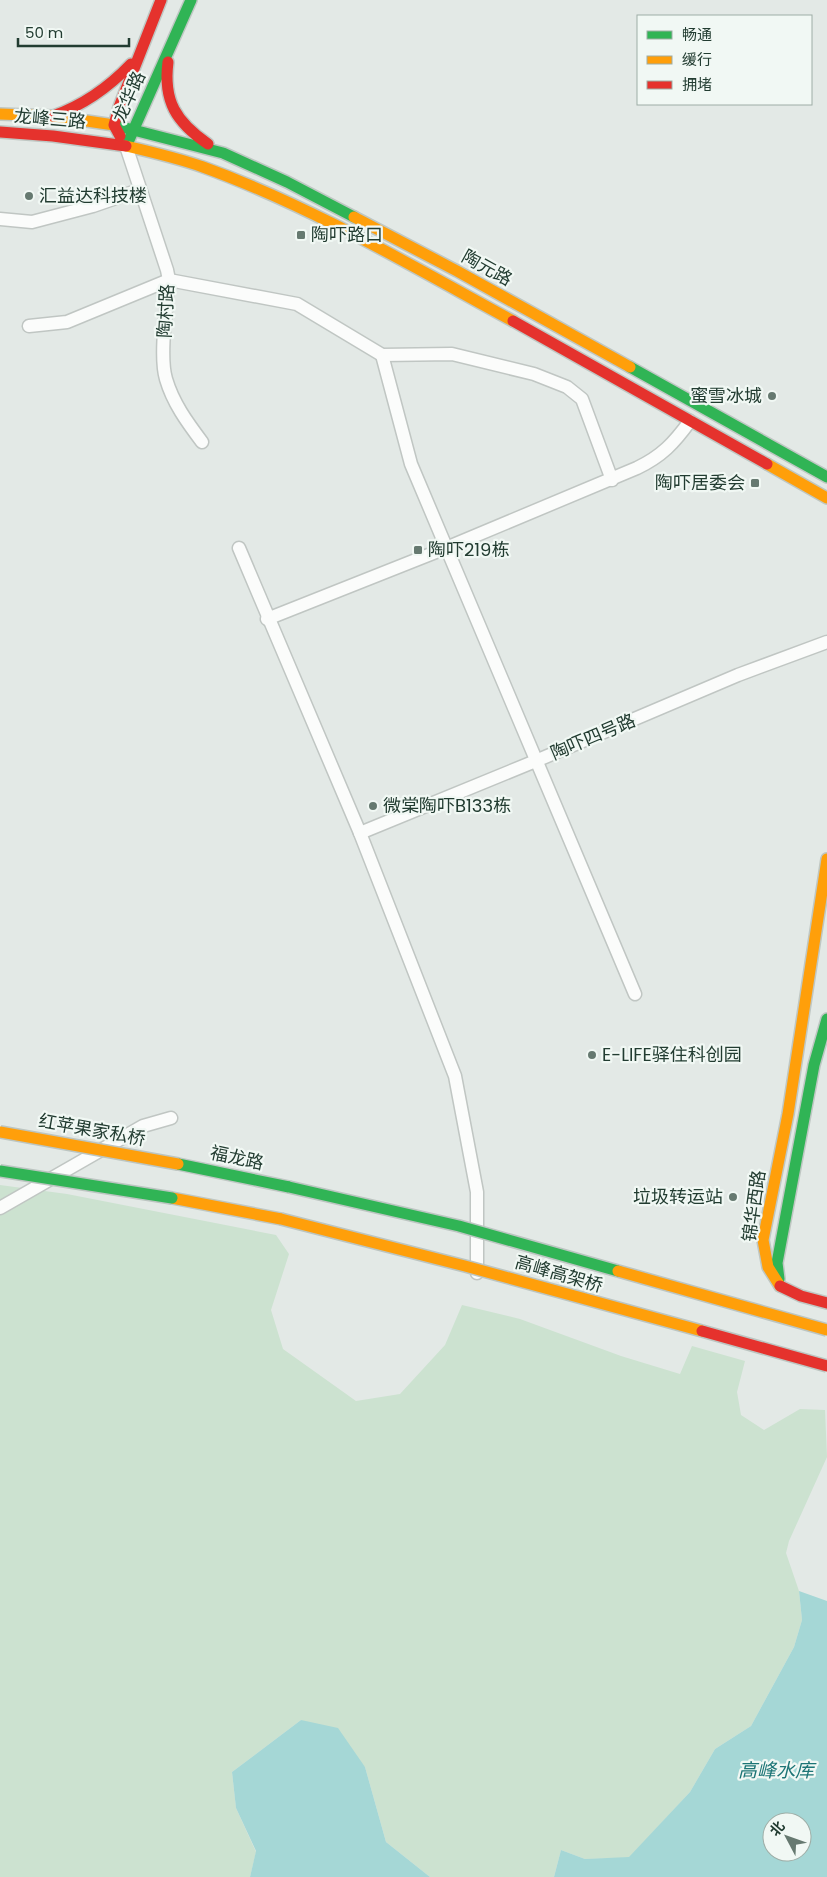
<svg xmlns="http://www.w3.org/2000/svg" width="827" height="1877" font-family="Poppins,'Noto Sans SC',sans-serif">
  <rect width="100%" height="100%" fill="#e3e9e6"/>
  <path fill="#cce2d0" d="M0 1185 67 1194 276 1235 289 1254 271 1310 283 1349 356 1401 400 1394 445 1345 462 1305 520 1319 621 1356 680 1374 692 1346 745 1361 737 1392 741 1415 764 1430 800 1409 825 1410 827 1457 789 1541 786 1553 799 1591 802 1620 794 1647 751 1726 715 1749 690 1792 629 1858 585 1859 561 1850 554 1877H430L386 1842 365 1767 301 1720 232 1772 236 1808 256 1852 250 1877H0Z"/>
  <g fill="#a5d7d6" fill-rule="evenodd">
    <path d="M799 1591 827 1601V1877H554L561 1850 585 1859 629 1857 690 1792 715 1749 751 1726 794 1647 802 1620ZM772 1822H802V1852H772Z"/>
    <path d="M301 1720 338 1728 365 1767 386 1842 430 1877H250L256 1851 236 1808 232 1772Z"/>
  </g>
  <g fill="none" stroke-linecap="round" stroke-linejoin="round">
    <defs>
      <g id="street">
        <path d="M126 146 167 270 169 280C167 305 159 356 166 379 173 403 187 422 202 442"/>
        <path d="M0 219 32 222 93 206 139 190"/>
        <path d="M29 326 67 322 169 280 297 304 382 355 452 354 534 374 567 387 582 399 612 480"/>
        <path d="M382 355 411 464 635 994"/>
        <path d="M239 548 360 833 455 1076 477 1192V1273"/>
        <path d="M267 619 446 548 637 468C662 456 674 443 690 421"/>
        <path d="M360 833 538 760 738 675 827 642"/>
        <path d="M0 1208 143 1126 171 1118"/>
      </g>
      <g id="fast">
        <path d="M114 125 223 153 287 182 354 217"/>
        <path d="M129 140 191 0"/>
        <path d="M630 367 827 477"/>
        <path d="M178 1164 289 1187"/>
        <path d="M779 1279 777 1263 814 1065 827 1019"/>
      </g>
      <g id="slow">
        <path d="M0 114 53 116 114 125"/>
        <path d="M126 146C152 152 178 158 203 167 311 206 412 266 513 321"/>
        <path d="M354 217 457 271 630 367"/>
        <path d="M767 464 827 498"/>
        <path d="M172 1198 281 1219"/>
        <path d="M780 1286 768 1267 763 1240 788 1114 827 859"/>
      </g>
      <g id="jam">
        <path d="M168 62C163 101 176 122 208 144"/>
        <path d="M53 116C84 105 108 88 131 64"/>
        <path d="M0 132 53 136 126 146"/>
        <path d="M120 136 114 125 119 107 161 0"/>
        <path d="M513 321 767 464"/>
        <path d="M780 1286 801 1296 827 1303"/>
      </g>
    </defs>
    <use href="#street" stroke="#c0c6c3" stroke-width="15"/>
    <use href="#fast" stroke="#bfc7c3" stroke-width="14"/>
    <use href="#slow" stroke="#bfc7c3" stroke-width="14"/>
    <use href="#jam" stroke="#bfc7c3" stroke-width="14"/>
    <use href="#street" stroke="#fbfcfb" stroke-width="12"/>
    <use href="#fast" stroke="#30b455" stroke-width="11"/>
    <use href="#slow" stroke="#ff9f0a" stroke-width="11"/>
    <use href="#jam" stroke="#e5322d" stroke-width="11"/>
    <defs>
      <g id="fast-bridge">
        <path d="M0 1171 172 1198"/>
        <path d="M289 1187 459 1226 618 1271"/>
      </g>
      <g id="slow-bridge">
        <path d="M0 1132 178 1164"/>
        <path d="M281 1219 465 1266 702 1331"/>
        <path d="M618 1271 827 1330"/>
      </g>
      <path id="jam-bridge" d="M702 1331 827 1366"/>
    </defs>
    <use href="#fast-bridge" stroke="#bcc5c1" stroke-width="14" stroke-linecap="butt"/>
    <use href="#slow-bridge" stroke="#bcc5c1" stroke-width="14" stroke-linecap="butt"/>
    <use href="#jam-bridge" stroke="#bcc5c1" stroke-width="14" stroke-linecap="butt"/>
    <use href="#fast-bridge" stroke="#30b455" stroke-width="11"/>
    <use href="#slow-bridge" stroke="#ff9f0a" stroke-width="11"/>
    <use href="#jam-bridge" stroke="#e5322d" stroke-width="11"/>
  </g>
  <g fill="#667970" stroke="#f1f8f4" stroke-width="2">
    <circle cx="29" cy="196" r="5"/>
    <rect x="296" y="230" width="10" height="10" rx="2.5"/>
    <circle cx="772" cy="396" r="5"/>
    <rect x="750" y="478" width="10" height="10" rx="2.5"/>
    <rect x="413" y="545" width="10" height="10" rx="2.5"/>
    <circle cx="373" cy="806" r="5"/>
    <circle cx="592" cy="1055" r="5"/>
    <circle cx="733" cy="1197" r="5"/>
  </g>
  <g text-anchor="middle" stroke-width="4.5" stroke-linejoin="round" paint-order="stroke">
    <g font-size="18" fill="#223c31" stroke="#f1f8f4">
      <text transform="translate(129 97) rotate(-66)" y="6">龙华路</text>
      <text transform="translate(50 119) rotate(5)" y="6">龙峰三路</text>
      <text transform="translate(487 268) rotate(29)" y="6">陶元路</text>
      <text transform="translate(166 311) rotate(-87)" y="6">陶村路</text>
      <text transform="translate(593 737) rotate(-23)" y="6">陶吓四号路</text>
      <text transform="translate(92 1130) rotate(10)" y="6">红苹果家私桥</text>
      <text transform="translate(237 1158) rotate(12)" y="6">福龙路</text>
      <text transform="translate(754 1206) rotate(-82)" y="6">锦华西路</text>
      <text transform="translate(559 1274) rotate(16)" y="6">高峰高架桥</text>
    </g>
    <g font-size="18" fill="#223c31" stroke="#f1f8f4" text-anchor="start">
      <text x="39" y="202">汇益达科技楼</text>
      <text x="311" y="241">陶吓路口</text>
      <text x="762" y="402" text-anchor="end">蜜雪冰城</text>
      <text x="745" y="489" text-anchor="end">陶吓居委会</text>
      <text x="428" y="556">陶吓219栋</text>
      <text x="383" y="812">微棠陶吓B133栋</text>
      <text x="602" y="1061">E-LIFE驿住科创园</text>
      <text x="723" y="1203" text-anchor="end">垃圾转运站</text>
    </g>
    <g font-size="19" font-style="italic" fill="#1d7576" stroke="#f1f8f4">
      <text x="776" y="1777">高峰水库</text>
    </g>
  </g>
  <rect x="637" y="15" width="175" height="90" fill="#f1f8f4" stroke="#9eada6"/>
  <rect x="647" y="31" width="25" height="8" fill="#30b455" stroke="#9eada6"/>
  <text x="682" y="40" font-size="15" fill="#223c31">畅通</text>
  <rect x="647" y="56" width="25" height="8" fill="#ff9f0a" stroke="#9eada6"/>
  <text x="682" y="65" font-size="15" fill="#223c31">缓行</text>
  <rect x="647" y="81" width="25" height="8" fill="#e5322d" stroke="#9eada6"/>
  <text x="682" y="90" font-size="15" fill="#223c31">拥堵</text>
  <g transform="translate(787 1837) rotate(311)"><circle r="24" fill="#f1f8f4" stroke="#9eada6"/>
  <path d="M0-4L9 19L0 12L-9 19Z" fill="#667970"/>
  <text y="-8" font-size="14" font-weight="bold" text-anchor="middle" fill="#223c31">北</text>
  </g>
  <path d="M18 38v8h111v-8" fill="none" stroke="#223c31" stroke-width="2.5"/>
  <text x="25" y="38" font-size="15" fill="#223c31" stroke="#f1f8f4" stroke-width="4" paint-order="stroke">50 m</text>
</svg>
